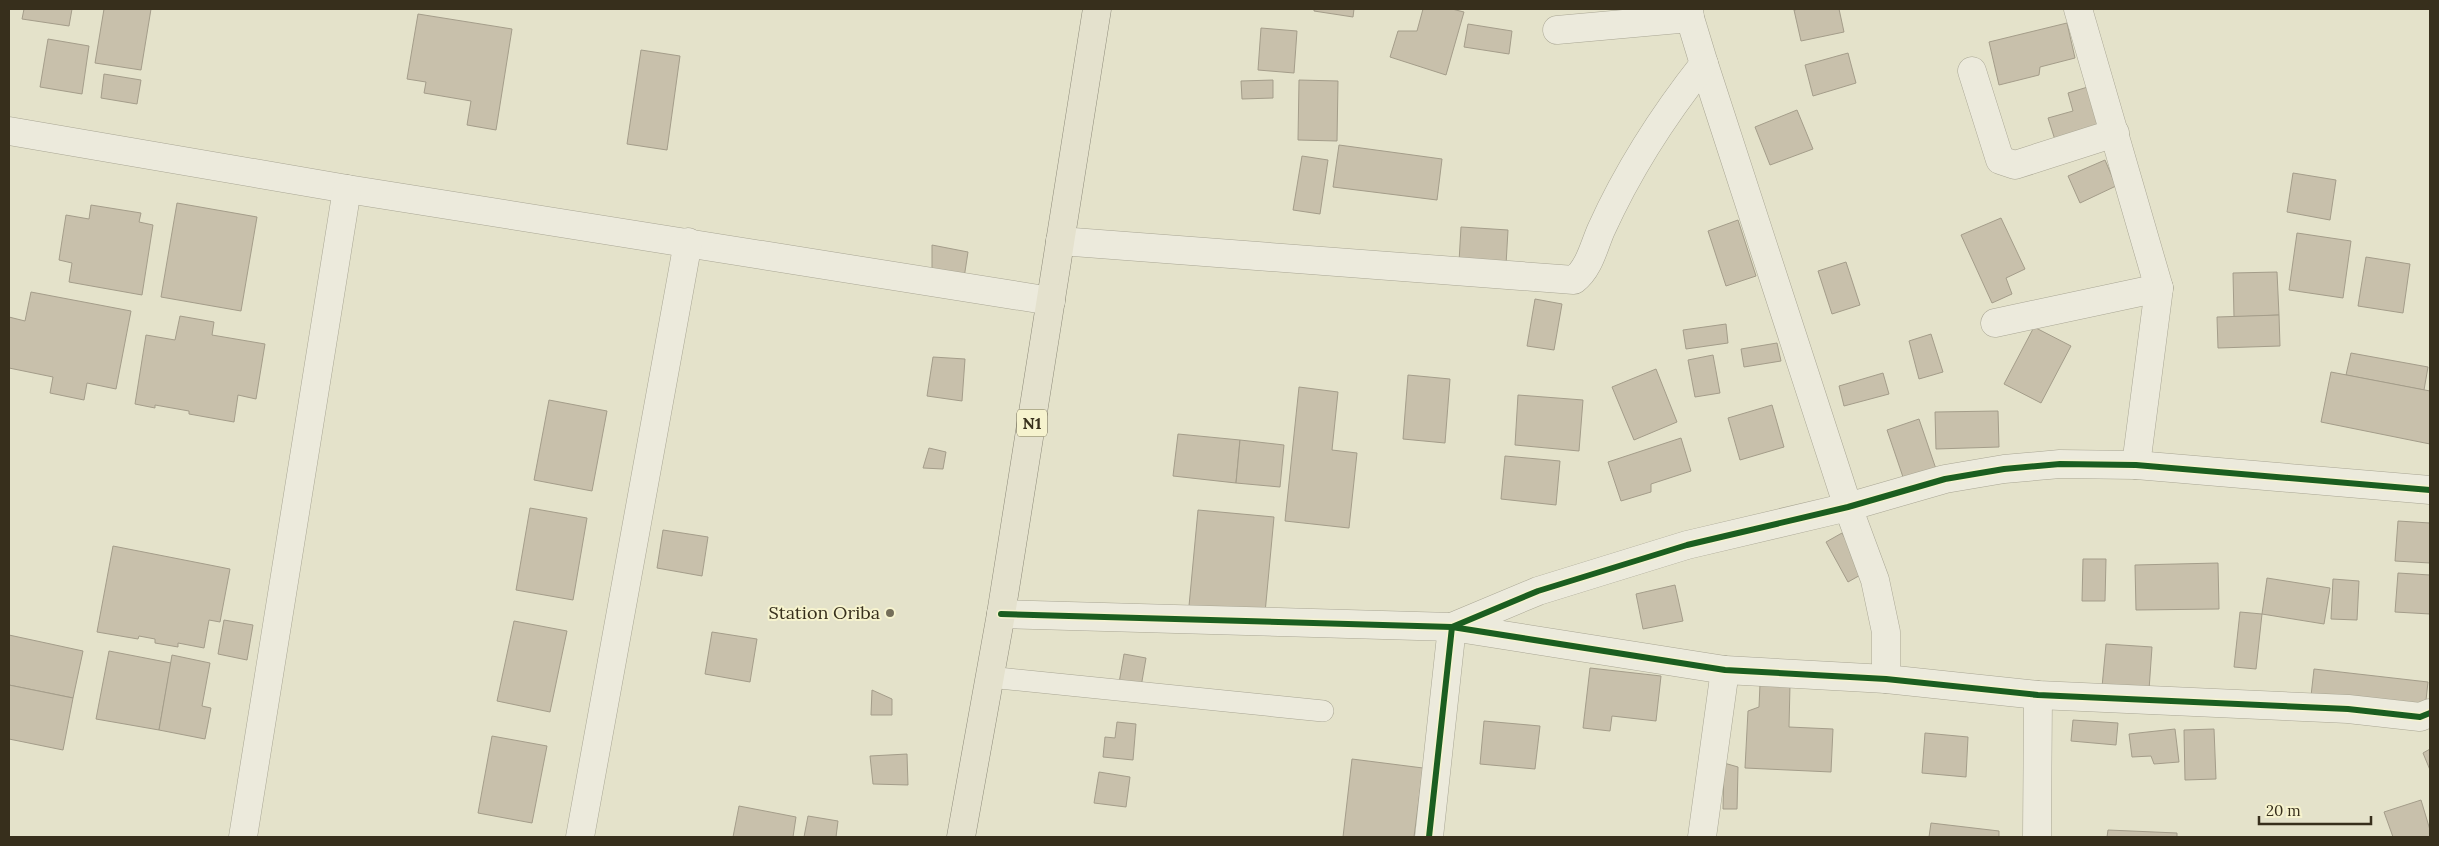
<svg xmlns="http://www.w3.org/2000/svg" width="2439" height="846" font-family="Lora,serif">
  <rect width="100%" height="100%" fill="#e4e2ca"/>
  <g fill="#c8c0ab" stroke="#a49d8a">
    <path d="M24 9H72L69 26 22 19Z"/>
    <path d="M104 9H151L141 70 95 63Z"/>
    <path d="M1314 9H1354L1353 17 1314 11Z"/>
    <path d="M1423 9H1452L1464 12 1446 75 1390 57 1398 31H1417Z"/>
    <path d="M1799 9H1839L1844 32 1801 41 1794 10Z"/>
    <path d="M418 14 512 29 496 130 467 125 471 101 424 93 426 82 407 79Z"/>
    <path d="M2067 23 2075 58 2040 67 2039 75 1999 85 1989 42Z"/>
    <path d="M1468 24 1512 31 1509 54 1464 47Z"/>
    <path d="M1261 28 1297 31 1294 73 1258 70Z"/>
    <path d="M48 39 89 46 82 94 40 87Z"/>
    <path d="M641 50 680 56 667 150 627 144Z"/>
    <path d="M1848 53 1856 83 1813 96 1805 65Z"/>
    <path d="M104 74 141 80 137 104 101 98Z"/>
    <path d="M1273 80V98L1242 99 1241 81Z"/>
    <path d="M1299 80 1338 81 1337 141 1298 140Z"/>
    <path d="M2091 86 2104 129 2056 143 2048 118 2073 111 2068 93Z"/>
    <path d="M1797 110 1813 149 1770 165 1755 127Z"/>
    <path d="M1339 145 1442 159 1437 200 1333 187Z"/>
    <path d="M1302 156 1328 160 1320 214 1293 210Z"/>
    <path d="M2105 160 2116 186 2080 203 2068 176Z"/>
    <path d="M2293 173 2336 180 2330 220 2287 212Z"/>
    <path d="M177 203 257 217 241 311 161 297Z"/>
    <path d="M91 205 141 213 139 222 153 225 142 295 69 282 72 263 59 260 66 215 89 219Z"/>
    <path d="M2001 218 2025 269 2006 278 2012 294 1992 303 1961 235Z"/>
    <path d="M1738 220 1756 276 1726 286 1708 231Z"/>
    <path d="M1461 227 1508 230 1506 265 1459 262Z"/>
    <path d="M2297 233 2351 241 2343 298 2289 290Z"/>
    <path d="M932 245 968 252 964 278 932 272Z"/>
    <path d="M2366 257 2410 264 2403 313 2358 306Z"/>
    <path d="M1846 262 1860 305 1832 314 1818 271Z"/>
    <path d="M2277 272 2279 315 2234 317 2233 273Z"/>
    <path d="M31 292 131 311 116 389 87 383 84 400 50 393 53 377 9 368V317L25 321Z"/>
    <path d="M1535 299 1562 304 1554 350 1527 346Z"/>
    <path d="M2279 315 2280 346 2218 348 2217 317Z"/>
    <path d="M180 316 214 322 212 335 265 344 256 399 238 395 234 422 189 414V411L155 405V408L135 404 146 335 175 340Z"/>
    <path d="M1726 324 1728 343 1686 349 1683 330Z"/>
    <path d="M2034 327 2071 346 2041 403 2004 384Z"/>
    <path d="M1931 334 1943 372 1919 379 1909 341Z"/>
    <path d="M1777 343 1781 361 1744 367 1741 349Z"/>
    <path d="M2351 353 2428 367 2424 390 2346 375Z"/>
    <path d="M1713 355 1720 393 1695 397 1688 360Z"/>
    <path d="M933 357 965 359 962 401 927 396Z"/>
    <path d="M1656 369 1677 422 1634 440 1612 387Z"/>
    <path d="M2331 372 2430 391V444L2321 422Z"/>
    <path d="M1883 373 1889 394 1844 406 1839 386Z"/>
    <path d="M1408 375 1450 379 1445 443 1403 439Z"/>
    <path d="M1299 387 1338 392 1332 450 1357 453 1349 528 1285 521Z"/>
    <path d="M1518 395 1583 400 1579 451 1515 445Z"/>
    <path d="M549 400 607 411 592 491 534 480Z"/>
    <path d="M1772 405 1784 447 1740 460 1728 418Z"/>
    <path d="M1998 411 1999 447 1936 449 1935 412Z"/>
    <path d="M1919 419 1936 469 1904 480 1887 430Z"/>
    <path d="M1178 434 1240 440 1236 483 1173 476Z"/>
    <path d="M1681 438 1691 471 1651 484V492L1621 501 1608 462Z"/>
    <path d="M1240 440 1284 445 1280 487 1236 483Z"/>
    <path d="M929 448 946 452 943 469 923 468Z"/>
    <path d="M1505 456 1560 461 1556 505 1501 499Z"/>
    <path d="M530 508 587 518 573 600 516 590Z"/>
    <path d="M1198 510 1274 517 1265 613 1189 606Z"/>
    <path d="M2398 521 2430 523V563L2395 561Z"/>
    <path d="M663 530 708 537 702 576 657 568Z"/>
    <path d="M1842 533 1864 573 1848 582 1826 542Z"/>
    <path d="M113 546 230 569 220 622 209 620 204 648 178 643V647L155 643V639L139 636 138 639 97 632Z"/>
    <path d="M2083 559H2106L2105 601H2082Z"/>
    <path d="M2218 563 2219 609 2136 610 2135 565Z"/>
    <path d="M2398 573 2430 575V614L2395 612Z"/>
    <path d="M2267 578 2330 588 2324 624 2262 614Z"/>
    <path d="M2333 579 2359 581 2357 620 2331 619Z"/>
    <path d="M1675 585 1683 621 1643 629 1636 594Z"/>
    <path d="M2240 612 2262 614 2256 669 2234 667Z"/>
    <path d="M224 620 253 625 247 660 218 654Z"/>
    <path d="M514 621 567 631 550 712 497 701Z"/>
    <path d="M712 632 757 639 750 682 705 674Z"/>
    <path d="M9 635 83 651 73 698 9 685Z"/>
    <path d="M2106 644 2152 647 2149 690 2102 687Z"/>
    <path d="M109 651 171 663 159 730 96 719Z"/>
    <path d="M1124 654 1146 658 1141 687 1119 683Z"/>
    <path d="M172 655 210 663 202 706 211 708 205 739 159 730Z"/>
    <path d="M1590 668 1661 676 1656 721 1612 716 1610 731 1583 728Z"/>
    <path d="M2314 669 2428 682 2425 709 2311 696Z"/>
    <path d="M1760 684 1790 685 1789 727 1833 729 1831 772 1745 768 1748 711 1759 707Z"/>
    <path d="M9 685 73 698 63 750 9 739Z"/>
    <path d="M872 690 892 699V715H871Z"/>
    <path d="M2073 720 2118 723 2116 745 2071 741Z"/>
    <path d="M1484 721 1540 726 1535 769 1480 764Z"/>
    <path d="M1117 722 1136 724 1133 760 1103 757 1105 737 1115 738Z"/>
    <path d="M2175 729 2179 762 2154 764 2151 756 2132 757 2129 734Z"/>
    <path d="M2214 729 2216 779 2185 780 2184 730Z"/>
    <path d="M1925 733 1968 737 1966 777 1922 773Z"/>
    <path d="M492 736 547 746 532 823 478 813Z"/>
    <path d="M2430 749V770L2423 753Z"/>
    <path d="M907 754 908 785 873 784 870 756Z"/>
    <path d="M1352 759 1423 768 1414 837H1343Z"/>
    <path d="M1724 763 1738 767 1737 809H1723Z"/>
    <path d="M1099 772 1130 777 1126 807 1094 803Z"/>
    <path d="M2421 800 2430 830V837H2393L2384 812Z"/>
    <path d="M739 806 796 817 793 837H733Z"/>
    <path d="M808 816 838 821 836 837H804Z"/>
    <path d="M1931 823 1999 831V837H1929Z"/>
    <path d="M2108 830 2177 833V837H2107Z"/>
  </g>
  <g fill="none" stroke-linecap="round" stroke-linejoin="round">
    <defs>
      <path id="service" d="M989 677 1323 711"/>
      <g id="minor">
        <path d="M1689 9 1690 18 1704 64 1848 507 1875 580 1886 632V679"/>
        <path d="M2078 9 2159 288 2136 465"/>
        <path d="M1557 30 1690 18"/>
        <path d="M1972 71 2000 160 2015 165 2115 133"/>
        <path d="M9 131 347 189 1051 301"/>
        <path d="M1060 241 1574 280C1589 269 1594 246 1601 230 1629 168 1662 117 1704 64"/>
        <path d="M1995 323 2159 288"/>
        <path d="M1001 614 1452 627 1725 670 1886 679 2038 695 2348 709 2420 717 2430 713"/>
        <path d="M243 837 347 189"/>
        <path d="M580 837 688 242"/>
        <path d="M1429 837 1452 627 1538 591 1687 545 1848 507 1945 479 2004 469 2060 464 2136 465 2430 490"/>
        <path d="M1702 837 1725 670"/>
        <path d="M2037 837 2038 695"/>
      </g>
      <path id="primary" d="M961 837 1001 614 1097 9"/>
    </defs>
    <use href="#service" stroke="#a9a694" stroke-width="22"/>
    <use href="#minor" stroke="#a9a694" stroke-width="29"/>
    <use href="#primary" stroke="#8e8b7a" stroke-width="29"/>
    <use href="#service" stroke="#eceadc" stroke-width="21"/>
    <use href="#minor" stroke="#eceadc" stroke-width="28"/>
    <use href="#primary" stroke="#e4e1cd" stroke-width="28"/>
    <defs>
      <g id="cycleway">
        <path d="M1001 614 1452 627 1725 670 1886 679 2038 695 2348 709 2420 717 2430 713"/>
        <path d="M1429 837 1452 627 1538 591 1687 545 1848 507 1945 479 2004 469 2060 464 2136 465 2430 490"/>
      </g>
    </defs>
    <use href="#cycleway" stroke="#f6f3ce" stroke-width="9"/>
    <use href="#cycleway" stroke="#1b5e20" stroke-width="6"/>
  </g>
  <circle fill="#746e59" stroke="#f6f3ce" stroke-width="2" cx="890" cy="613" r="5"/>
  <g text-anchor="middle" stroke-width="4" stroke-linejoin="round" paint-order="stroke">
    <rect fill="#f6f3ce" stroke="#706a51" stroke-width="1" x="1017" y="409.5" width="30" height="27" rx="4"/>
    <g font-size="16" font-weight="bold" fill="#372f1c">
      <text x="1032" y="429">N1</text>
    </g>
    <g font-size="18" fill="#372f1c" stroke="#f6f3ce" text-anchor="end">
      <text x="880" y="619">Station Oriba</text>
    </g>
  </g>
  <rect width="2439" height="846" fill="none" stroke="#372f1c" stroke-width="20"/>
  <path d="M2259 816v8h112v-8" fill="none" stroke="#372f1c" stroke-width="2.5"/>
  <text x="2266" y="816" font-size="15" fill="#372f1c" stroke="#f6f3ce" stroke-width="4" paint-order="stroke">20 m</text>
</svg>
